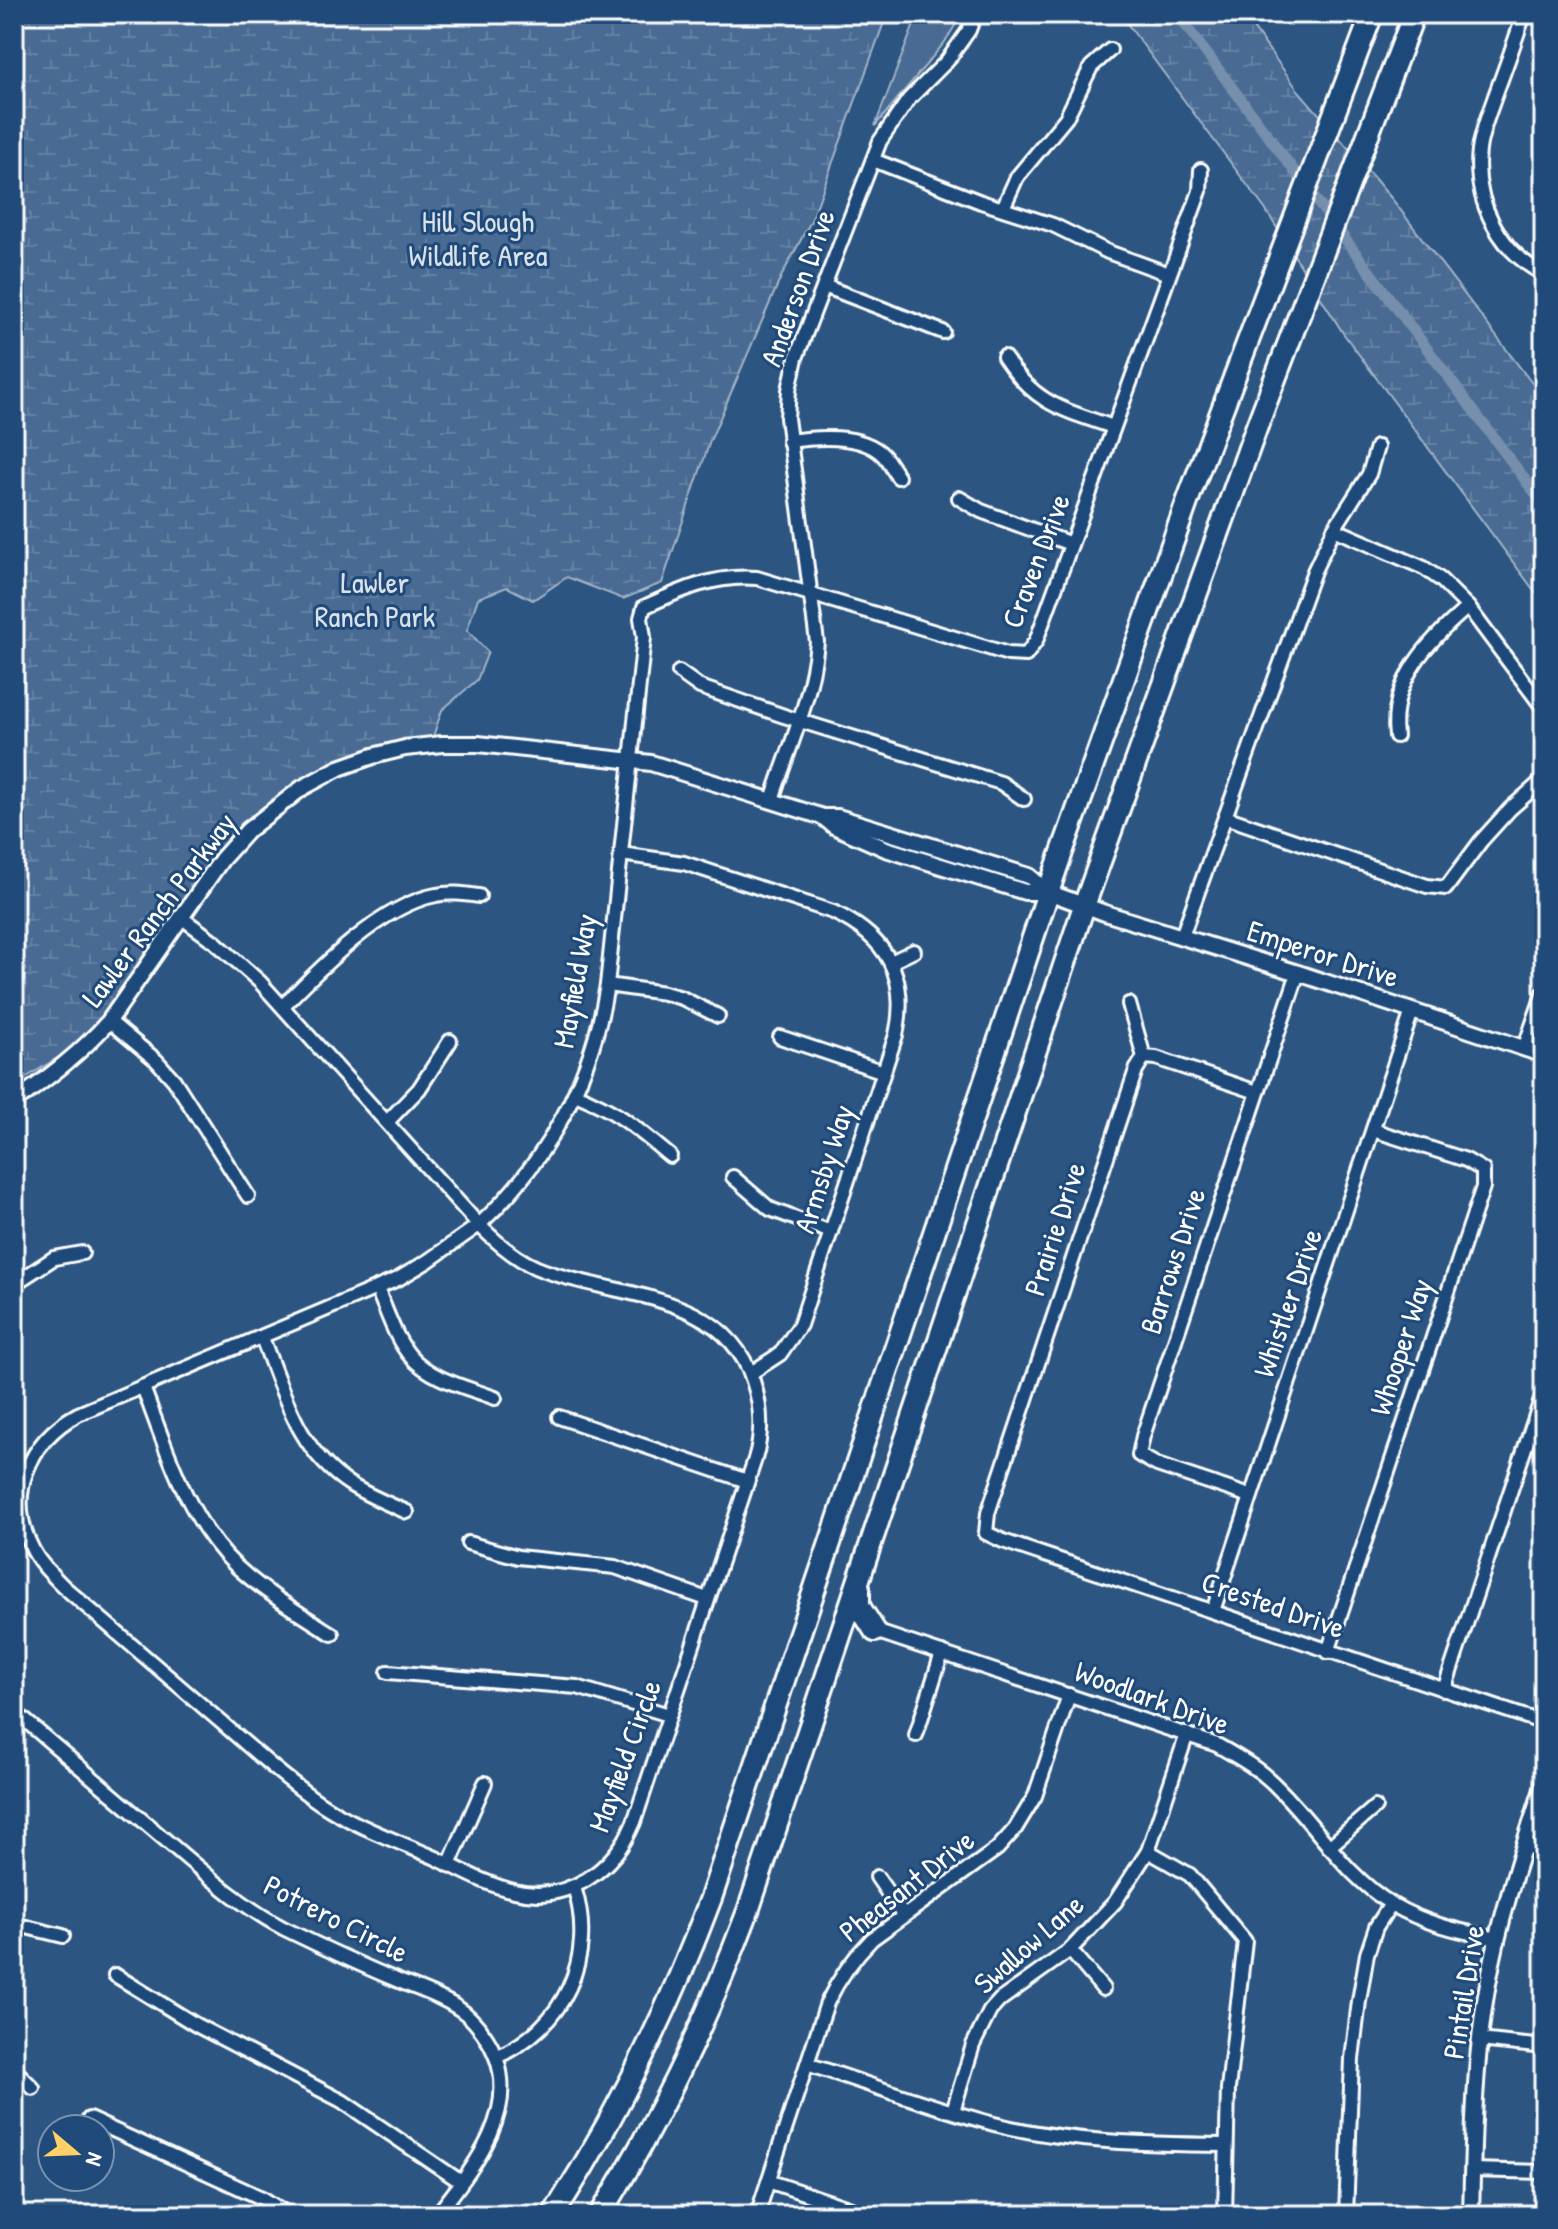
<svg xmlns="http://www.w3.org/2000/svg" width="1558" height="2229" font-family="'Patrick Hand',sans-serif">
  <defs>
    <pattern id="wetland-marsh" width="20" height="14" patternUnits="userSpaceOnUse" patternTransform="scale(2)"><rect width="20" height="14" fill="#486b92"/><path d="M1 5h8M5 5V1M11 12h8M15 12V8" fill="none" stroke="#6381a2"/></pattern>
  </defs>
  <rect width="100%" height="100%" fill="#2c5582"/>
  <filter id="ink" filterUnits="userSpaceOnUse"><feTurbulence type="fractalNoise" baseFrequency=".0125" numOctaves="2"/><feDisplacementMap in="SourceGraphic" scale="16" xChannelSelector="R" yChannelSelector="G"/><feConvolveMatrix kernelMatrix="1 2 1 2 8 2 1 2 1" color-interpolation-filters="sRGB"/></filter>
  <g filter="url(#ink)">
    <path fill="#486b92" stroke="#a4b5c8" stroke-width="2" d="M918 14H962L945 42 875 126Z"/>
    <g fill="url(#wetland-marsh)" stroke="#a4b5c8" stroke-width="2">
      <path d="M14 14H887L812 219 781 277 710 441 662 583 623 599 567 577 533 600 507 587 478 598 467 630 488 652 477 680 442 710 428 751H372L282 811 168 916 94 1035 14 1085Z"/>
      <path d="M1120 14H1243L1298 90 1392 199 1544 399V604L1343 333 1265 209Z"/>
    </g>
    <g fill="none" stroke-linecap="round" stroke-linejoin="round">
      <path stroke="#748fad" stroke-width="11" d="M1177 14 1544 505"/>
      <defs>
        <g id="minor">
          <path d="M1524 14C1515 41 1505 69 1495 96 1489 114 1481 132 1479 150 1473 200 1499 252 1544 274"/>
          <path d="M873 160 981 202 1053 225 1108 252 1169 274"/>
          <path d="M1003 208 1017 177 1066 118 1091 67 1110 50"/>
          <path d="M824 286 943 332"/>
          <path d="M1004 357C1036 405 1062 409 1113 427"/>
          <path d="M789 441C817 437 861 433 883 455 889 461 893 470 898 477"/>
          <path d="M959 498 981 511 1071 544"/>
          <path d="M1334 529 1424 568 1441 580 1468 607 1544 709"/>
          <path d="M679 672 700 687 784 716 1001 783 1024 799"/>
          <path d="M1396 736C1389 681 1429 640 1468 607"/>
          <path d="M772 800C789 747 812 698 817 642L787 418 789 390 796 358 880 141 909 99 947 61 969 30 975 14"/>
          <path d="M1225 817 1427 886 1446 888 1481 841 1510 809 1544 779"/>
          <path d="M621 854 684 863 833 912C887 937 909 977 896 1035L800 1325 780 1354 751 1373"/>
          <path d="M182 918 215 942 260 982 479 1225C548 1161 592 1078 607 985L644 637 641 618 644 607C681 590 716 574 757 578L1008 654 1026 655 1036 641 1200 191 1201 170"/>
          <path d="M1182 936 1314 571 1334 529 1369 474 1377 447"/>
          <path d="M891 962 914 951"/>
          <path d="M607 985 664 993 682 998 718 1016"/>
          <path d="M1129 1004 1144 1057"/>
          <path d="M283 1006C320 968 382 905 436 895 450 892 464 894 479 896"/>
          <path d="M109 1021 156 1060 174 1080 248 1196"/>
          <path d="M780 1037 884 1072"/>
          <path d="M1524 1049 1544 992"/>
          <path d="M1257 1092 1156 1058 1144 1057 1136 1070 988 1513 986 1533 1003 1541 1544 1723"/>
          <path d="M575 1094C619 1112 635 1127 670 1156"/>
          <path d="M387 1122 419 1089 450 1041"/>
          <path d="M733 1177 770 1209 831 1232"/>
          <path d="M479 1225C496 1242 515 1259 537 1268 611 1298 724 1289 753 1381 762 1408 763 1432 755 1459L634 1822C614 1870 568 1904 514 1891 487 1885 461 1870 436 1858 397 1841 356 1827 320 1803 285 1779 253 1750 221 1722 169 1677 117 1632 64 1587 52 1575 39 1563 32 1548 5 1495 29 1441 78 1414L398 1279 428 1261Z"/>
          <path d="M14 1284 54 1258 82 1253"/>
          <path d="M377 1289C387 1311 395 1339 411 1357 432 1380 466 1387 495 1398"/>
          <path d="M262 1338C284 1393 298 1452 351 1485 369 1496 388 1504 407 1512"/>
          <path d="M143 1387C166 1448 187 1519 236 1566 264 1592 299 1613 332 1634"/>
          <path d="M559 1417 747 1481"/>
          <path d="M1250 1496 1157 1465 1139 1455 1143 1436 1298 973"/>
          <path d="M468 1543 518 1557 615 1567 707 1599"/>
          <path d="M1213 1611 1412 1011"/>
          <path d="M875 1631 1217 1745C1238 1757 1260 1769 1277 1787 1316 1825 1345 1876 1393 1905 1425 1924 1460 1931 1497 1939"/>
          <path d="M1328 1652 1483 1187V1170L1466 1160 1373 1130"/>
          <path d="M388 1672 577 1687 669 1715"/>
          <path d="M1444 1690 1544 1391"/>
          <path d="M14 1711C63 1753 112 1795 162 1837 200 1869 239 1905 283 1928 320 1946 356 1963 394 1979 417 1989 445 1997 465 2013 478 2024 490 2041 496 2057 518 2116 470 2171 437 2215"/>
          <path d="M916 1735 942 1653"/>
          <path d="M1523 1845 1544 1852"/>
          <path d="M1329 1847 1375 1807"/>
          <path d="M1148 1851 1190 1875 1245 1941 1228 2089 1225 2215"/>
          <path d="M449 1865 485 1783"/>
          <path d="M877 1877 903 1915"/>
          <path d="M14 1924 63 1936"/>
          <path d="M1070 1950 1103 1989"/>
          <path d="M115 1975 196 2025 342 2101 461 2182"/>
          <path d="M1480 2040 1544 2047"/>
          <path d="M496 2057C564 2028 597 1957 574 1887"/>
          <path d="M807 2064C869 2084 931 2107 994 2124 1070 2143 1148 2144 1226 2145"/>
          <path d="M14 2069 33 2088"/>
          <path d="M953 2111 973 2045 990 2011 1000 2000 1070 1950 1115 1902 1148 1851 1187 1734"/>
          <path d="M89 2119 264 2199 289 2215"/>
          <path d="M1472 2170 1544 2172"/>
          <path d="M768 2181 869 2215"/>
          <path d="M757 2215 827 2003C839 1978 852 1959 872 1939L997 1849 1015 1829 1035 1796 1069 1695"/>
          <path d="M1346 2215 1352 2059 1359 2001 1367 1954 1376 1927 1391 1904"/>
        </g>
        <g id="tertiary">
          <path d="M823 817 834 826 886 849 1025 892H1048"/>
          <path d="M14 1102C49 1077 81 1053 109 1021L222 859 248 830 302 788 339 768 373 756 405 748 442 744H478L651 763 823 817H838L1029 876 1048 892 1105 913 1298 973 1544 1055"/>
          <path d="M1471 2215C1473 2139 1474 2064 1487 1989 1499 1919 1522 1851 1544 1783"/>
        </g>
        <g id="trunk">
          <path d="M859 1588V1606L875 1631"/>
          <path d="M553 2215C618 2114 669 2010 711 1898L1056 869 1190 494 1372 14"/>
          <path d="M600 2215C660 2119 708 2017 748 1911L1084 906 1257 426 1414 14"/>
        </g>
      </defs>
      <use href="#minor" stroke="#fff" stroke-width="18"/>
      <use href="#tertiary" stroke="#fff" stroke-width="20"/>
      <use href="#trunk" stroke="#fff" stroke-width="26"/>
      <use href="#minor" stroke="#1f4a7a" stroke-width="12"/>
      <use href="#tertiary" stroke="#1f4a7a" stroke-width="14"/>
      <use href="#trunk" stroke="#1f4a7a" stroke-width="20"/>
    </g>
  </g>
  <g text-anchor="middle" stroke-width="6" stroke-linejoin="round" paint-order="stroke">
    <g font-size="30" fill="#dae1e9" stroke="#1f4a7a">
      <text x="478" y="232">Hill Slough<tspan x="478" dy="34">Wildlife Area</tspan></text>
      <text x="375" y="593">Lawler<tspan x="375" dy="34">Ranch Park</tspan></text>
    </g>
    <g font-size="30" fill="#fff" stroke="#1f4a7a">
      <text transform="translate(798 288) rotate(-70)" y="10">Anderson Drive</text>
      <text transform="translate(1036 561) rotate(-69)" y="10">Craven Drive</text>
      <text transform="translate(159 910) rotate(-53)" y="10">Lawler Ranch Parkway</text>
      <text transform="translate(1323 954) rotate(18)" y="10">Emperor Drive</text>
      <text transform="translate(575 981) rotate(-80)" y="10">Mayfield Way</text>
      <text transform="translate(824 1169) rotate(-72)" y="10">Armsby Way</text>
      <text transform="translate(1055 1229) rotate(-72)" y="10">Prairie Drive</text>
      <text transform="translate(1173 1261) rotate(-72)" y="10">Barrows Drive</text>
      <text transform="translate(1288 1303) rotate(-71)" y="10">Whistler Drive</text>
      <text transform="translate(1401 1347) rotate(-72)" y="10">Whooper Way</text>
      <text transform="translate(1273 1605) rotate(19)" y="10">Crested Drive</text>
      <text transform="translate(1152 1698) rotate(20)" y="10">Woodlark Drive</text>
      <text transform="translate(625 1756) rotate(-70)" y="10">Mayfield Circle</text>
      <text transform="translate(907 1886) rotate(-38)" y="10">Pheasant Drive</text>
      <text transform="translate(336 1919) rotate(27)" y="10">Potrero Circle</text>
      <text transform="translate(1029 1944) rotate(-41)" y="10">Swallow Lane</text>
      <text transform="translate(1464 1992) rotate(-81)" y="10">Pintail Drive</text>
    </g>
  </g>
  <rect width="1558" height="2229" fill="none" stroke="#1f4a7a" stroke-width="48"/>
  <rect x="24" y="24" width="1510" height="2181" fill="none" stroke="#fff" stroke-width="3" filter="url(#ink)"/>
  <g transform="translate(76 2153) rotate(109)"><circle r="38" fill="#1f4a7a" stroke="#7992af" stroke-width="2"/>
  <path d="M0-6L14 30L0 20L-14 30Z" fill="#ffd166"/>
  <text y="-12" font-size="22" font-weight="bold" text-anchor="middle" fill="#ffffff">N</text>
  </g>
</svg>
